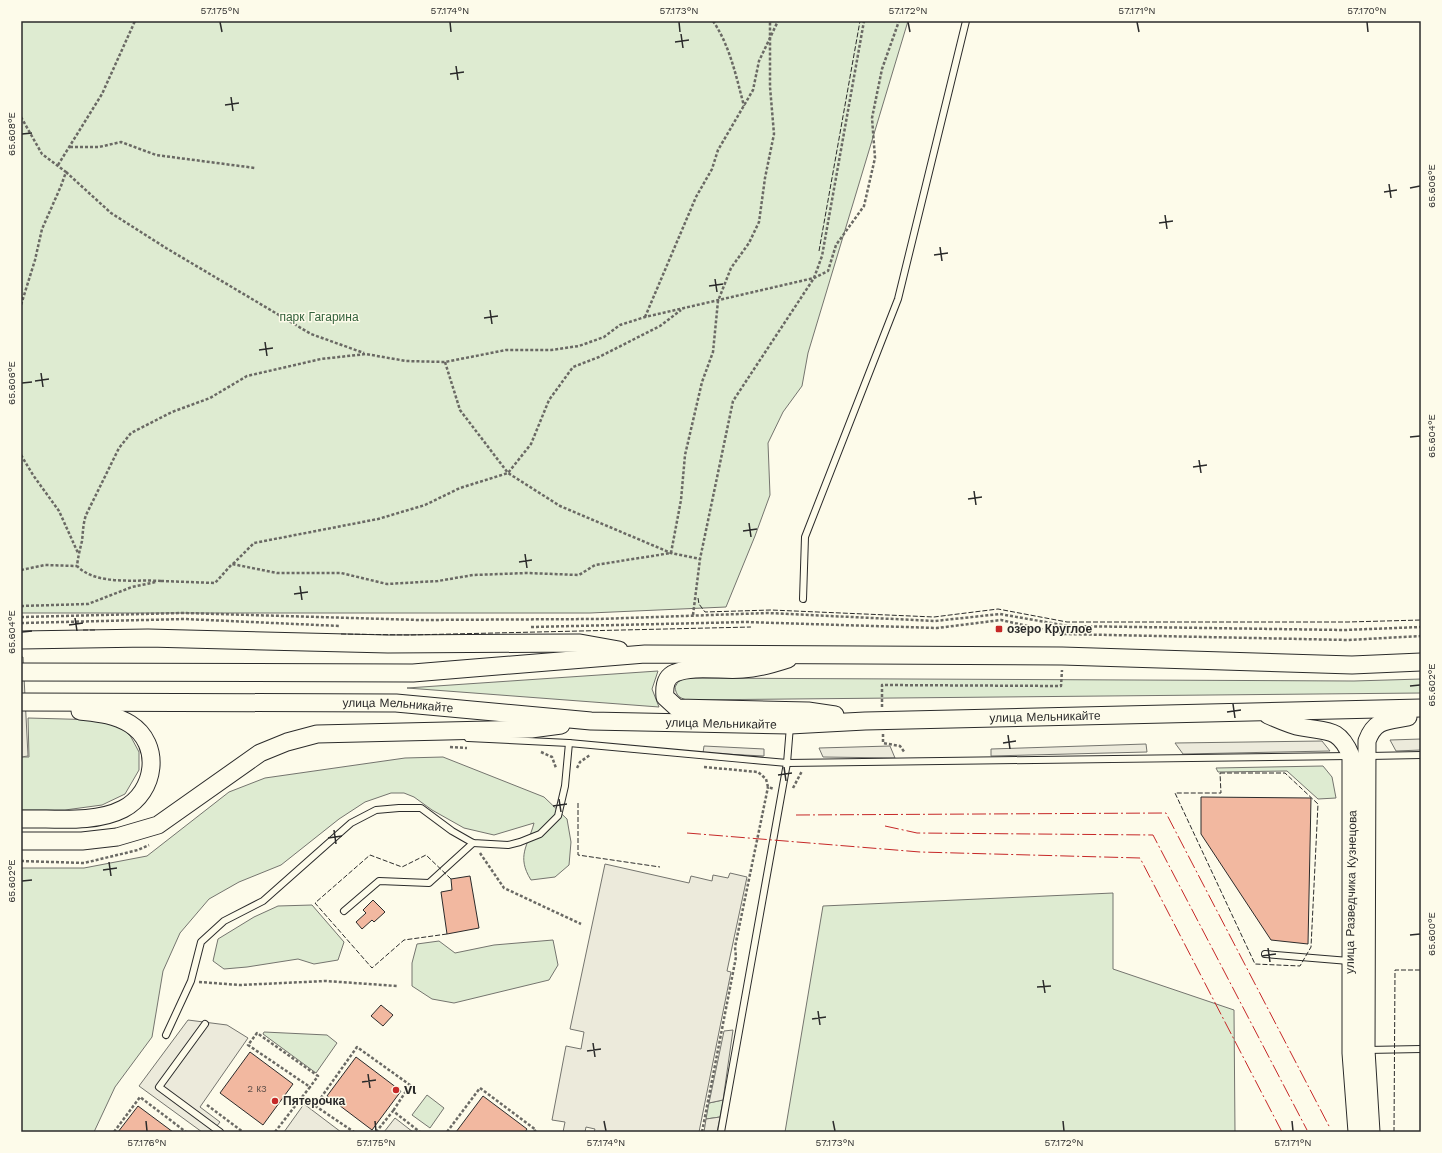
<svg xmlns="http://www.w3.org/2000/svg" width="1442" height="1153" font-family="'Work Sans',sans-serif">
  <rect width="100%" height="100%" fill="#fdfbea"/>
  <g fill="#deebd1" stroke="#74746e">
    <path d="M21 21H908L808 353 802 386 783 412 768 443 770 495 755 536 726 607 590 613H21Z"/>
    <path d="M658 671 652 689 659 707 407 688Z"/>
    <path d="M684 678 1354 681 1421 679V693L687 700C679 698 676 695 675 687L678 682Z"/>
    <path d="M28 718 101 720 119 725 131 737 139 752V770L125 794 102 805 65 810H21V757H29Z"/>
    <path d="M443 757 544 797 567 819 571 842 569 865 555 877 531 880C516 856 528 846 534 823L494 835 464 828 432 810 414 797 404 793H391L365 802 339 819 281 865 239 882 209 899 180 933 163 971 152 1037 115 1087 94 1132H21V868H84L147 856 229 792 265 778 405 758Z"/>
    <path d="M1323 766 1332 777 1336 798 1318 799 1287 771 1218 772 1216 768Z"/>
    <path d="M1113 893V969L1234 1010 1235 1132H785L823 906Z"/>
    <path d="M312 905 344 942 338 960 314 964 298 959 247 967 224 969 213 961 218 939 254 917 278 906Z"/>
    <path d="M553 940 558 965 549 980 454 1003 432 999 412 986V963L417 944 439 941 455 953 494 945Z"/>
    <path d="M264 1032 327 1035 337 1043 316 1073 263 1034Z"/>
    <path d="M427 1095 444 1108 430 1128 412 1115Z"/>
    <path d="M723 1100 720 1117 706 1119 709 1103Z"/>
  </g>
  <g fill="#eceadb" stroke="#74746e">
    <path d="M21 657H23L28 756 21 757Z"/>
    <path d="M1421 739V750L1396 751 1390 740Z"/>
    <path d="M1322 741 1330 751 1183 754 1175 743Z"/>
    <path d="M1146 744 1147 752 991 756V749Z"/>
    <path d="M704 746 764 749V756L703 753Z"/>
    <path d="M890 746 895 758 823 757 819 748Z"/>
    <path d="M605 864 689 883 691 876 712 881 713 875 728 878 730 873 747 877 727 971 731 972 699 1132H594L595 1129 586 1127 585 1132H563L565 1122 552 1120 566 1046 581 1049 584 1032 570 1029Z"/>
    <path d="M188 1020 227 1025 248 1038 200 1107 220 1122 212 1132H202L139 1086Z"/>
    <path d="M733 1030 723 1100 709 1103 724 1031Z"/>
    <path d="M304 1104 341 1132H284Z"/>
    <path d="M720 1117 717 1132H704L706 1119Z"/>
    <path d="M395 1118 413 1132H384Z"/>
  </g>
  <g fill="#f2b8a0" stroke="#2b2b2b">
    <path d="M1201 797 1311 798 1308 944 1271 940 1201 834Z"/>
    <path d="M470 876 479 928 447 934 441 892 452 890 451 879Z"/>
    <path d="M373 900 385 912 374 922 372 920 362 929 356 922 366 913 363 910Z"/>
    <path d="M381 1005 393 1015 383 1026 371 1016Z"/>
    <path d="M250 1052 293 1084 263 1125 220 1093Z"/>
    <path d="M356 1057 401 1091 372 1130 327 1096Z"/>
    <path d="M483 1096 527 1129 525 1132H456Z"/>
    <path d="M138 1106 173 1132H118Z"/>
  </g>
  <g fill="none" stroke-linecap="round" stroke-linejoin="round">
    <defs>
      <g id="service">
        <path d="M803 599 805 537 898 299 966 21"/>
        <path d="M468 738 569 743 787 763 1349 756"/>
        <path d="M1369 756 1421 755"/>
        <path d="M344 911 379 881 429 883 473 843"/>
        <path d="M1265 954 1349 961"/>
        <path d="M205 1024 159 1087 220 1132"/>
        <path d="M166 1035 191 981 201 942 224 921 263 901 351 823 376 810 399 808H421L452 831 473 843 508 845 520 842 540 834 558 816 565 786 569 743"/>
        <path d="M1367 1050 1421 1049"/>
        <path d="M721 1132 787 763 790 726"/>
      </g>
      <g id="secondary">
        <path d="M21 640 148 638 388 644 580 643 619 650"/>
        <path d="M788 659C773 664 759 668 743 669 723 671 693 665 675 673 665 677 664 687 665 697L677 708 808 711 835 715"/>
        <path d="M21 672 413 673 645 654 1062 656 1352 665 1421 662"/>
        <path id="s1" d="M21 702 396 703 591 721 790 725 865 721 1421 708"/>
        <path d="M1268 715C1278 719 1290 725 1301 727 1327 732 1339 727 1351 756V1053L1357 1132"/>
        <path d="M21 819C53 818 94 824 123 809 156 792 162 744 130 724 114 714 98 713 80 711"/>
        <path d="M21 841H82L117 837 158 825 260 753 287 742 317 734 531 729 561 725"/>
        <path d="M1371 1132 1366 1050 1367 741C1375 719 1387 721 1408 717"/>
      </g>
    </defs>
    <use href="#service" stroke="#2b2b2b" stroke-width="8"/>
    <use href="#secondary" stroke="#2b2b2b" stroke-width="19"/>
    <g stroke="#6a6964" stroke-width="2.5" stroke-dasharray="3 2" stroke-linecap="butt">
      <path d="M713 21C730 46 736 76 744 106"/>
      <path d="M21 117 42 154 66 172 61 186 42 229 35 260 21 305"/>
      <path d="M70 147H99L121 142 156 155 255 168"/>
      <path d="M58 165 102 94 135 21"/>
      <path d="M66 172 111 213 166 248 311 334 364 353"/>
      <path d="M645 317 696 197 712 169 718 150 753 90 759 61 778 21"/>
      <path d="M445 362 460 410 508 473 560 506 671 553 700 559"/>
      <path d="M21 455 33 475 59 511 78 553"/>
      <path d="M233 564 254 543 378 519 425 505 460 488 508 473 531 444 549 400 573 367 599 357 660 326 681 310"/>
      <path d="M21 570 45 565 77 566"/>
      <path d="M161 581C135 579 97 586 77 566 78 557 80 549 82 541 83 532 83 524 86 515L119 448 131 433 172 412 210 398 247 376 321 359 366 354 406 361 445 362 506 350H551L579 346 604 337 620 325 645 317 814 278 828 271 836 245 864 206 875 158 872 118 882 69 899 21"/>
      <path d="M161 581 215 583 232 564 277 573H341L387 584 438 581 473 575 527 573 579 575 595 565 671 553 681 500 685 455 702 382 713 352 718 301 731 268 749 243 759 222 765 178 774 134 770 87V21"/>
      <path d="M21 606 88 604 132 587 156 582"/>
      <path d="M693 615 700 559 733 401 814 278 822 256 864 21"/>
      <path d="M21 617 184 613 419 620 599 619 768 613 935 621 1000 614 1068 626 1344 630 1421 627"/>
      <path d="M21 623 185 619 340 626"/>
      <path d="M531 627 746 622 937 628 1001 620 1063 634 1348 640 1421 636"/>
      <path d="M882 707V685L1061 686 1062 670"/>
      <path d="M883 734V743L900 746 905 753"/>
      <path d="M450 747 467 748"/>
      <path d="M541 752 552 757 556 768"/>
      <path d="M704 767 758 772 766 779 768 787 774 789"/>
      <path d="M577 768 580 762 590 755"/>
      <path d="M793 788 802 771"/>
      <path d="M480 853 504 888 581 924"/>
      <path d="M21 861 84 863 138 850 149 845"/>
      <path d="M199 982 240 985 326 981 397 986"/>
      <path d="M302 1097 310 1087 248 1045 257 1033 318 1076 310 1087"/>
      <path d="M207 1105 243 1132"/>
      <path d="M315 1106 357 1047 410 1085 393 1111"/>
      <path d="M114 1132 140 1097 186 1132"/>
      <path d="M275 1132 302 1097 354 1132"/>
      <path d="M376 1132 393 1111 420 1132"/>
      <path d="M447 1132 480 1088 536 1130 534 1132"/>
      <path d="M702 1132 736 957 735 947 768 787"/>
    </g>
    <use href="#service" stroke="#fdfbea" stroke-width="6"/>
    <use href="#secondary" stroke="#fdfbea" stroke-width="17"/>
    <g stroke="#2b2b2b" stroke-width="1" stroke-dasharray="5 2" stroke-linecap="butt">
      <path d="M819 251 860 21"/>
      <path d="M698 598 699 604 705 612 771 610 934 617 998 609 1067 622H1348L1421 620"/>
      <path d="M83 630H95"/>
      <path d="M341 634 409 635 751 627"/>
      <path d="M1220 773H1285L1318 804 1311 947 1300 966 1255 964 1175 793H1221Z"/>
      <path d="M578 803V855L660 867"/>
      <path d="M447 934 404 940 372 968 315 903 370 855 402 867 426 855 451 879"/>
      <path d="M1394 1132 1395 970H1421"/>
    </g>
    <g stroke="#c62828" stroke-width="1" stroke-dasharray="14 3 2 3" stroke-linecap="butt">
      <path d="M796 815 1166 813 1330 1128"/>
      <path d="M885 826 917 833 1153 835 1307 1130"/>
      <path d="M687 833 920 852 1140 858 1282 1132"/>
    </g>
  </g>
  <path fill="none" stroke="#2b2b2b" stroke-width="1.5" d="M220 22 222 32M450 22 451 32M679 22 680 32M908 22 910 32M1137 22 1139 32M1367 22 1368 32M681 34 683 48M675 42 689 40M456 66 458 80M450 74 464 72M231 97 233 111M225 105 239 103M22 134 32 133M1389 184 1391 198M1410 188 1420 186M1384 192 1397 190M1165 215 1167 229M1159 223 1173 221M940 247 942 261M934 255 948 253M715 279 717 292M709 286 723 284M490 310 492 324M484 318 498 316M265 342 267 356M259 350 273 348M41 373 43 387M35 381 49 379M22 383 32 382M1410 437 1420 436M1199 460 1201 473M1193 467 1207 465M974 491 976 505M968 499 982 497M749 523 751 537M743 531 757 529M525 554 527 568M519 562 532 560M300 586 302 600M294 594 308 592M75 618 77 631M69 625 83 623M22 632 32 631M1410 686 1420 685M1233 704 1235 718M1227 712 1241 710M1008 735 1010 749M1003 743 1016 741M784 767 786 781M778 775 792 773M559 799 561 812M553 806 567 804M334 830 336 844M328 838 342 836M109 862 111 876M103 870 117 868M22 881 32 880M1410 935 1420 934M1268 948 1270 962M1262 956 1276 954M1043 980 1045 993M1037 987 1051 986M818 1011 820 1025M812 1019 826 1017M593 1043 595 1057M587 1051 601 1049M368 1074 370 1088M362 1082 376 1080M146 1121 147 1131M375 1121 376 1131M604 1121 606 1131M833 1121 835 1131M1063 1121 1064 1131M1292 1121 1293 1131"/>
  <g fill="#c62828" stroke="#fdfbea" stroke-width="1.5">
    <rect x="995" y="625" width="8" height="8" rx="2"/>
    <circle cx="396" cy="1090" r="4"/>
    <circle cx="275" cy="1101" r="4"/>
  </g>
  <g text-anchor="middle" stroke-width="3" stroke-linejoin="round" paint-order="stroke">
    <g font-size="10" fill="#5d4e48">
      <text x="257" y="1092">2 к3</text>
    </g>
    <g font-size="12" fill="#34623c" stroke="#fdfbea">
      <text x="319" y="321">парк Гагарина</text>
    </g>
    <g font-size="12" font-weight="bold" fill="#2b2b2b" stroke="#fdfbea" text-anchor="start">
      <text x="1007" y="633">озеро Круглое</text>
      <text x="404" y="1094">Vl</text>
      <text x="283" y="1105">Пятерочка</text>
    </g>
    <g font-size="12" fill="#2b2b2b" stroke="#fdfbea">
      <text dy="4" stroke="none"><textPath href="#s1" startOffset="377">улица Мельникайте</textPath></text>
      <text dy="4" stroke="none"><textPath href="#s1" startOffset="1025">улица Мельникайте</textPath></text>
      <text dy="4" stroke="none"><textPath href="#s1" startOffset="701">улица Мельникайте</textPath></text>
      <text transform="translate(1351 892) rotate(-89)" y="4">улица Разведчика Кузнецова</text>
    </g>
  </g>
  <rect width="1442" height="1153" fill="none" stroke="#fdfbea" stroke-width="44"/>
  <rect x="22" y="22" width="1398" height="1109" fill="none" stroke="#2b2b2b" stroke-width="1.5"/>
  <g font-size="10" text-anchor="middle" fill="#2b2b2b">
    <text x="220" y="14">57.175°N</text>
    <text x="450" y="14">57.174°N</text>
    <text x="679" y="14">57.173°N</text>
    <text x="908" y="14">57.172°N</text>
    <text x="1137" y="14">57.171°N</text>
    <text x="1367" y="14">57.170°N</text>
    <text transform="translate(11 134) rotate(-90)" y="4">65.608°E</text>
    <text transform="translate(1431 186) rotate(-90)" y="4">65.606°E</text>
    <text transform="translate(11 383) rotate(-90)" y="4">65.606°E</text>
    <text transform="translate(1431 436) rotate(-90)" y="4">65.604°E</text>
    <text transform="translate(11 632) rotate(-90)" y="4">65.604°E</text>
    <text transform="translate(1431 685) rotate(-90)" y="4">65.602°E</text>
    <text transform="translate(11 881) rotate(-90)" y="4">65.602°E</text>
    <text transform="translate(1431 934) rotate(-90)" y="4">65.600°E</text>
    <text x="147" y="1146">57.176°N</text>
    <text x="376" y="1146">57.175°N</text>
    <text x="606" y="1146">57.174°N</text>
    <text x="835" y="1146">57.173°N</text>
    <text x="1064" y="1146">57.172°N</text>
    <text x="1293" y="1146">57.171°N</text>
  </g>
</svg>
